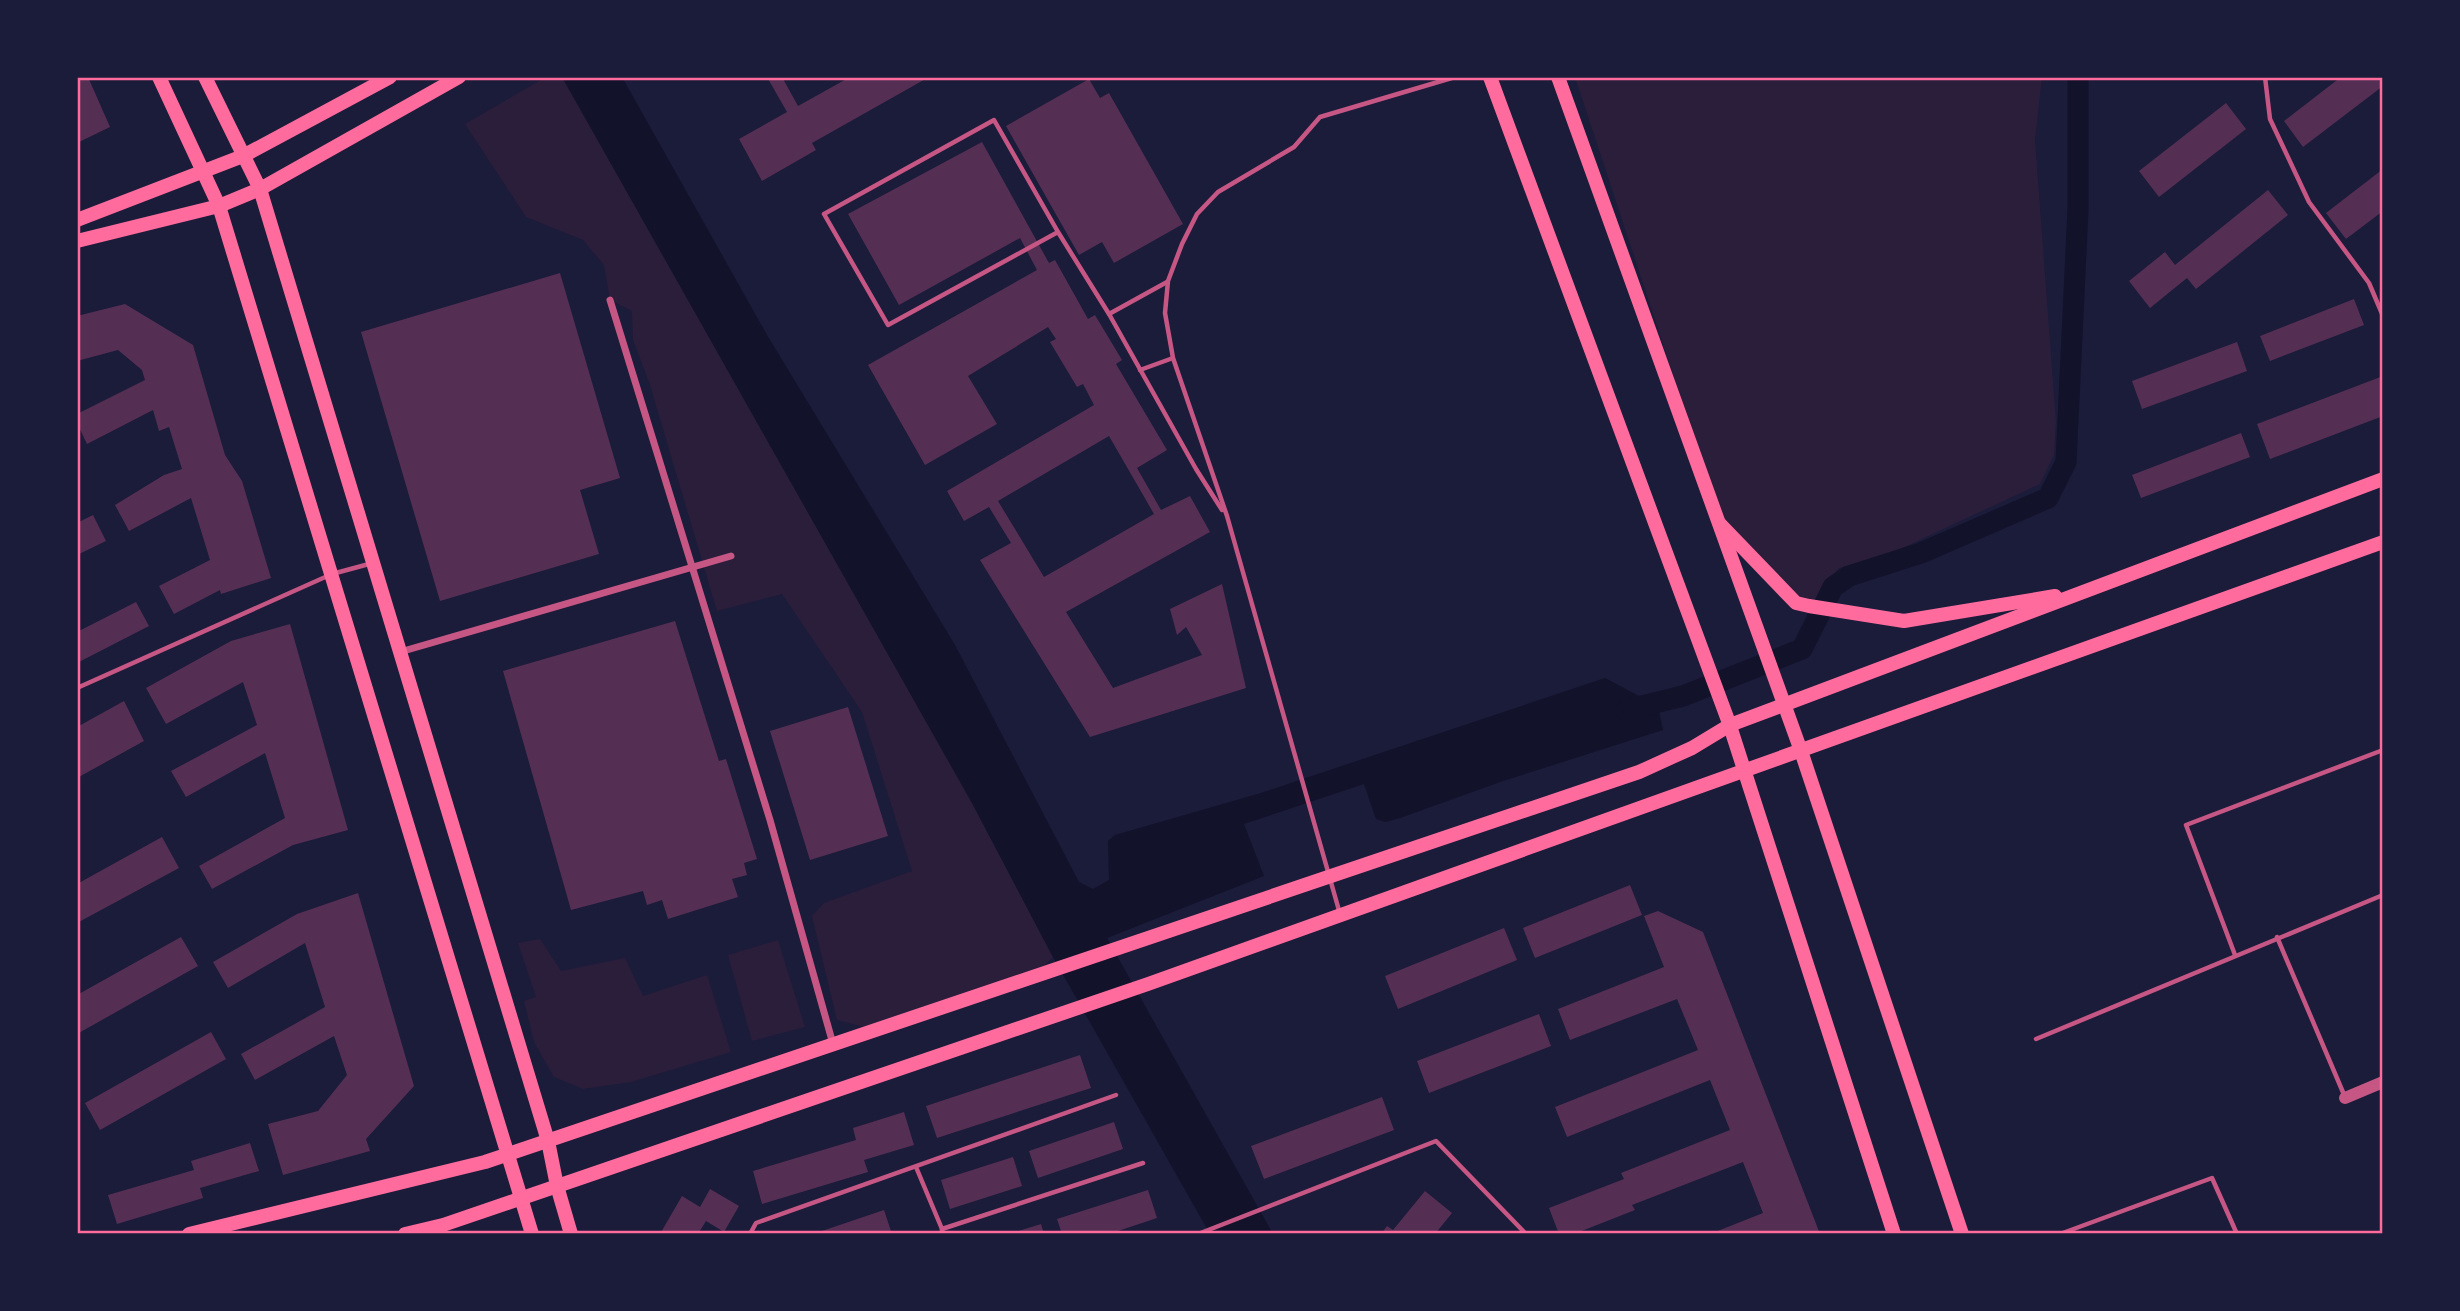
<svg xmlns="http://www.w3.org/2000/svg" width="2460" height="1311" font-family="'Exo 2',sans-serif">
  <rect width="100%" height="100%" fill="#1b1b3a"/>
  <g fill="#2a1e3b">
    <path d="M546 77H562L972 803 1053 957 1045 965 864 1027 837 1020 812 916 824 903 912 871 862 712 782 594 717 611 649 382 633 340 632 311 610 300 604 265 583 240 526 217 465 124Z"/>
    <path d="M1575 77H2042L2035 140 2056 422 2054 455 2040 484 1881 558 1839 568 1813 604 1798 599 1720 517Z"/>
    <path d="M540 939 561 971 625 958 643 996 707 975 731 1052 631 1082 583 1089 554 1077 534 1042 524 1001 536 997 518 943Z"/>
    <path d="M778 940 805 1027 752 1041 728 955Z"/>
  </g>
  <path fill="#12122b" d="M562 77H622L767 335 955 645 1079 882 1093 889 1109 880 1108 841 1115 835 1261 793 1605 678 1658 706 1663 730 1503 781 1400 818 1385 822 1376 819 1364 784 1244 824 1264 876 1107 938 1273 1234H1210L1053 957 972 803Z"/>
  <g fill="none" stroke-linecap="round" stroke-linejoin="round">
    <path stroke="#12122b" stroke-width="21" d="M1626 710 1683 696 1802 649 1833 587 1849 576 1921 553 2048 498 2066 462 2078 209V77"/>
  </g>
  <g fill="#542f53" fill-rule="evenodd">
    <path d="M77 77H88L110 127 77 143Z"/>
    <path d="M767 77H782L798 106 850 77H929L812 143 816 150 762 181 739 139 787 112Z"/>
    <path d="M2341 77H2383V86L2303 147 2284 121Z"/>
    <path d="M1089 79 1100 98 1109 93 1183 224 1114 263 1102 242 1079 255 1006 126Z"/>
    <path d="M2226 103 2246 129 2159 197 2139 171Z"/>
    <path d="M982 142 1049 263 1055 260 1088 319 1095 315 1122 360 1116 364 1167 450 1137 468 1161 510 1190 496 1210 532 1066 612 1113 688 1202 655 1186 627 1177 635 1170 609 1222 584 1246 688 1090 737 980 560 1011 543 989 507 964 521 947 491 1094 405 1083 384 1077 387 1050 342 1056 339 1048 327 968 376 997 424 925 465 868 365 1037 270 1020 238 899 305 848 214ZM1109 436 1154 514 1044 577 998 501Z"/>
    <path d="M2383 169V211L2346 239 2326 213Z"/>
    <path d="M2268 190 2288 215 2196 289 2187 278 2150 308 2129 281 2165 252 2175 265Z"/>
    <path d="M560 273 620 478 580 490 599 554 440 601 361 332Z"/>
    <path d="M2354 299 2364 325 2270 361 2260 336Z"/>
    <path d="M125 304 193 345 225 455 242 481 271 578 221 594 220 590 174 614 159 586 210 560 191 498 129 531 115 505 164 475 182 469 169 427 159 431 153 410 87 444 77 423V414L145 380 142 370 118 350 77 361V316Z"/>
    <path d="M2237 342 2247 371 2142 409 2132 381Z"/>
    <path d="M2383 376V416L2270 459 2257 424Z"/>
    <path d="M2241 433 2250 457 2141 498 2132 475Z"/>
    <path d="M93 515 106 541 77 555V523Z"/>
    <path d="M136 602 149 626 77 663V632Z"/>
    <path d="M675 621 719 761 726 759 757 859 744 863 747 875 732 879 738 897 668 919 662 900 647 905 643 891 571 910 503 671Z"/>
    <path d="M290 624 348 830 293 845 212 889 199 866 285 818 265 753 186 797 171 771 257 725 243 682 166 724 146 688 231 641Z"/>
    <path d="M124 701 144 741 77 778V727Z"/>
    <path d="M848 707 888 836 810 860 770 731Z"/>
    <path d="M162 837 179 868 77 923V884Z"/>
    <path d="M1630 885 1642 915 1535 958 1523 928Z"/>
    <path d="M358 893 414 1086 366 1139 370 1151 283 1175 268 1124 318 1111 347 1075 334 1036 255 1080 241 1054 325 1007 305 943 228 988 213 962 297 914Z"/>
    <path d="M1658 911 1703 932 1820 1234H1710L1763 1213 1743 1162 1632 1205 1635 1210 1574 1234H1559L1549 1208 1624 1179 1621 1173 1730 1130 1710 1080 1567 1137 1555 1107 1698 1050 1677 999 1570 1040 1558 1009 1664 967 1644 916Z"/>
    <path d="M1504 928 1517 960 1398 1009 1385 976Z"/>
    <path d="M181 937 198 966 77 1034V995Z"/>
    <path d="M1539 1014 1551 1046 1429 1093 1417 1061Z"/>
    <path d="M211 1032 226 1059 100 1130 85 1103Z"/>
    <path d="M1080 1055 1091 1088 937 1138 926 1106Z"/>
    <path d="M1382 1097 1394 1130 1264 1179 1251 1146Z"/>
    <path d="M904 1112 914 1145 864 1160 868 1172 762 1204 753 1171 856 1140 853 1128Z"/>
    <path d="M1114 1122 1123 1149 1038 1178 1029 1151Z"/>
    <path d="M250 1143 259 1171 200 1188 203 1198 117 1224 108 1195 194 1170 191 1161Z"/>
    <path d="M1013 1157 1022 1186 950 1209 941 1180Z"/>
    <path d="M710 1189 739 1206 724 1232 706 1221 698 1234H660L682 1196 700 1207Z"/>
    <path d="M1148 1190 1157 1218 1109 1234H1062L1057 1219Z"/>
    <path d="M1425 1191 1452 1213 1435 1234H1381L1387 1226 1393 1230Z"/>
    <path d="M884 1210 892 1234H813Z"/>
    <path d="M1041 1224 1044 1234H1013L1012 1233Z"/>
  </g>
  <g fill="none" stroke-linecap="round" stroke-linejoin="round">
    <g stroke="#c65784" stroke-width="4.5">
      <path d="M2265 77 2270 119 2309 202 2369 283 2383 316"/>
      <path d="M1058 232 888 325 824 214 994 120 1058 232 1109 314 1196 469 1222 510"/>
      <path d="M1109 314 1167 282"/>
      <path d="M1140 370 1173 358"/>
      <path d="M77 688 332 574 369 564"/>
      <path d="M1340 914 1227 516 1173 358 1165 313 1168 281 1182 244 1197 214 1218 192 1294 147 1320 117 1455 77"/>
      <path d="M2277 937 2345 1097"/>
      <path d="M2235 955 2186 825 2383 750"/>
      <path d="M2036 1039 2383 895"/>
      <path d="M916 1167 942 1229V1234"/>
      <path d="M942 1229 1143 1163"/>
      <path d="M750 1234 756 1223 1116 1095"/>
      <path d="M1198 1234 1436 1141 1526 1234"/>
      <path d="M2060 1234 2212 1178 2237 1234"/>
    </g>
    <g stroke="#c65784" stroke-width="7">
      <path d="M610 300 770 820 833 1044"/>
      <path d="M400 652 731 556"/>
    </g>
    <path stroke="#c65784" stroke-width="12" d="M2345 1098 2383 1082"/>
    <g stroke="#ff6b9d" stroke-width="14">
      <path d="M159 77 219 206 532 1234"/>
      <path d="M205 77 260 189 548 1141 557 1186 571 1234"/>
      <path d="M77 220 243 156 390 77"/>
      <path d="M77 241 219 206 260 189 459 77"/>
    </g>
    <g stroke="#ff6b9d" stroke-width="14">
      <path d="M1490 77 1729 723 1894 1234"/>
      <path d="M1558 77 1801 751 1962 1234"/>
      <path d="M1720 524 1796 603 1809 606 1904 621 2055 596"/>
      <path d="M189 1234 485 1162 1639 772 1692 748 1730 725 2383 479"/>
      <path d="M405 1234 443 1225 1148 984 2383 542"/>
    </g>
  </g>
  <rect width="2460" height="1311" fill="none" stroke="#1b1b3a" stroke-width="158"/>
  <rect x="79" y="79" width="2302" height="1153" fill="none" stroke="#ff6b9d" stroke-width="2.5"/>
</svg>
